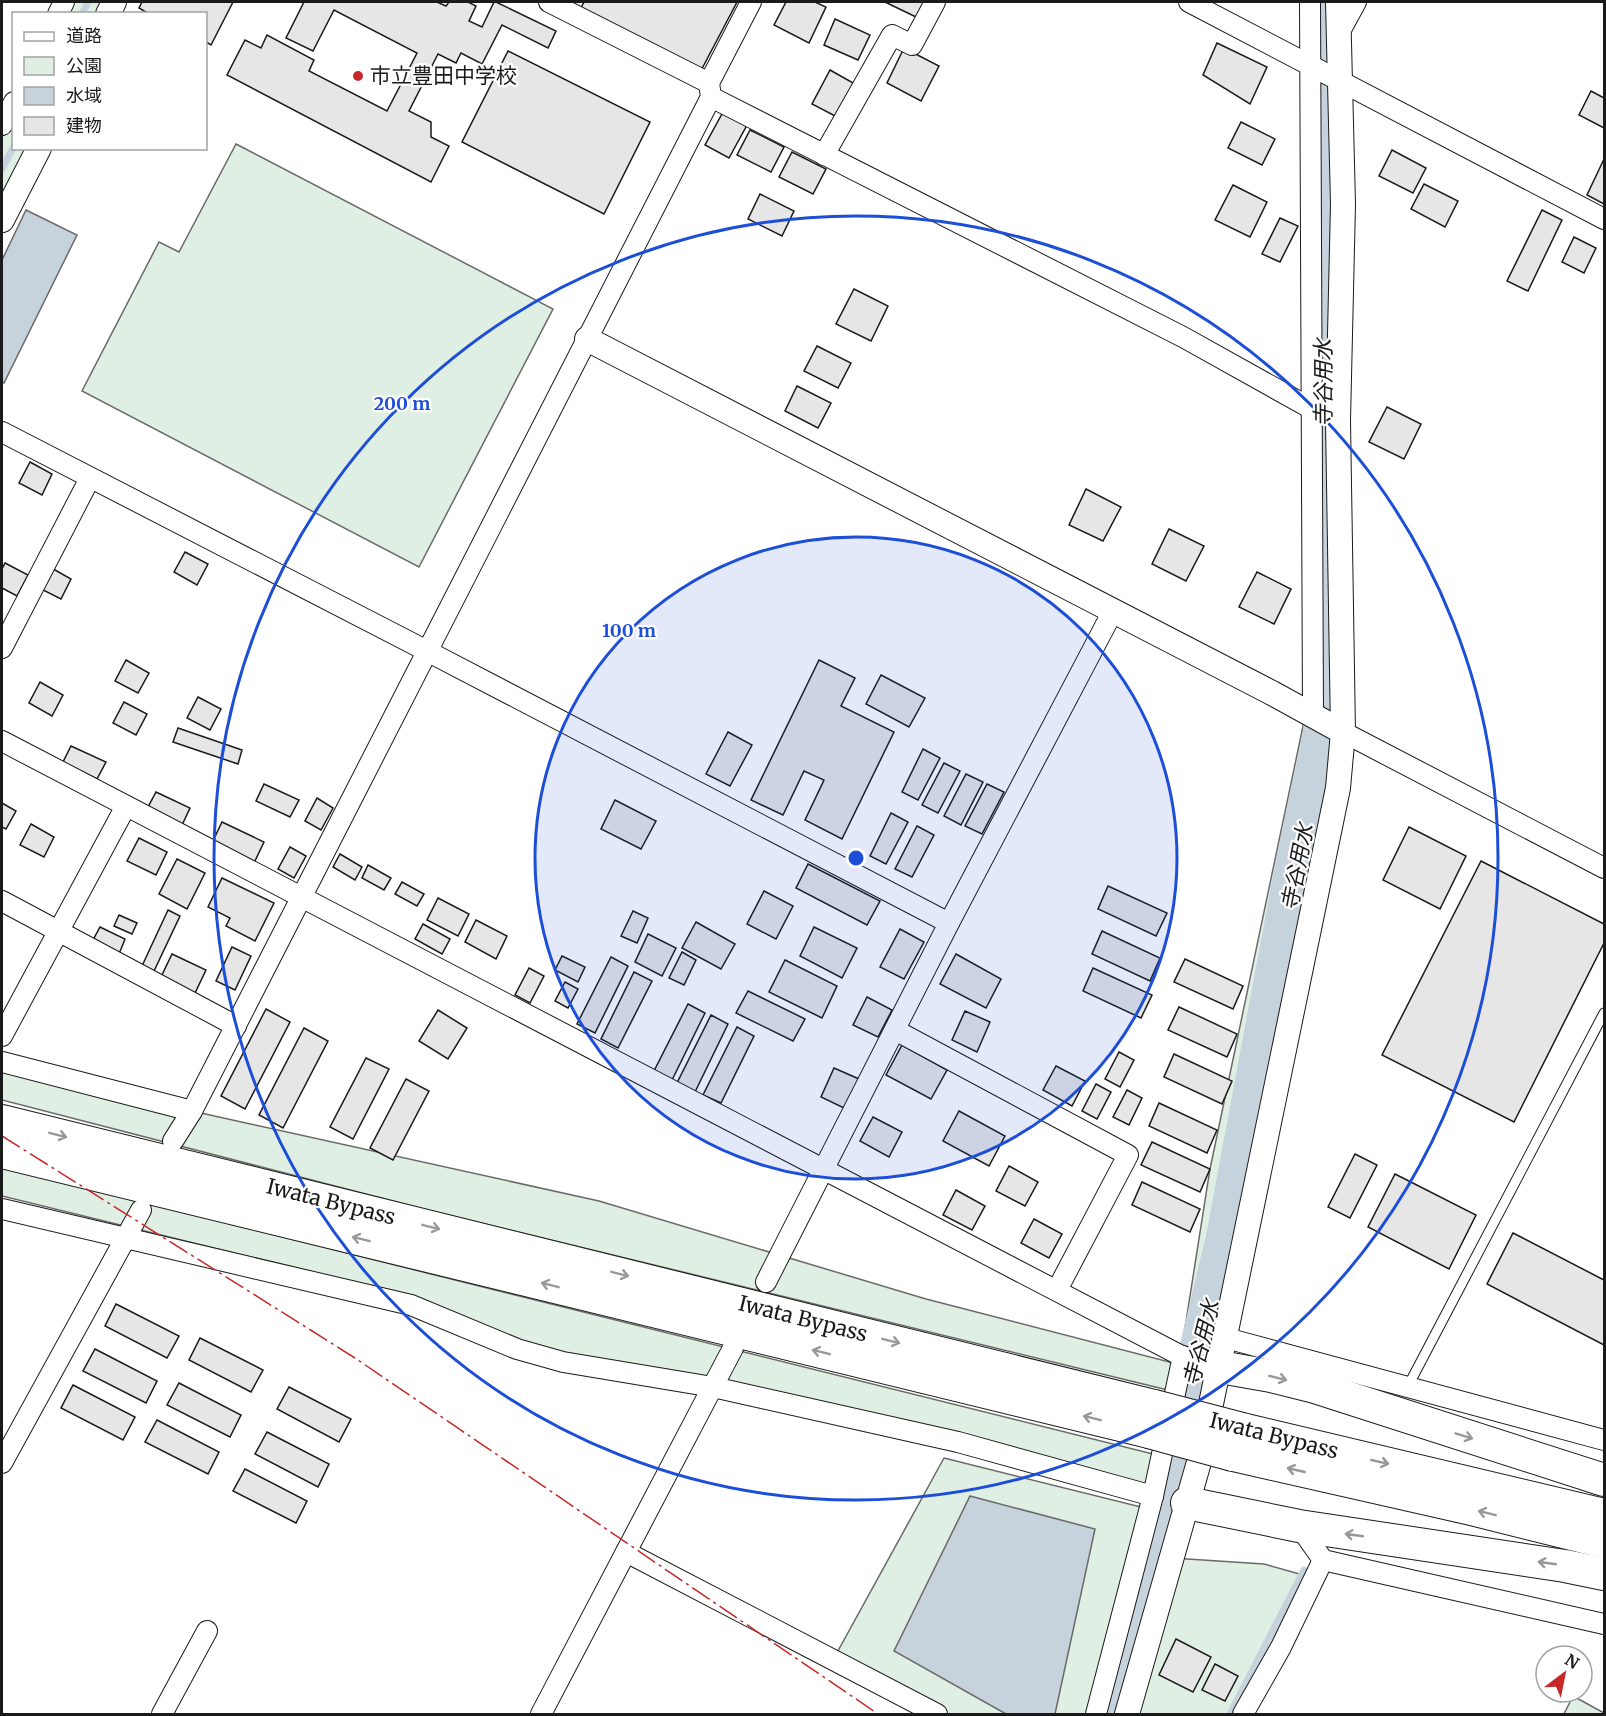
<svg xmlns="http://www.w3.org/2000/svg" width="1606" height="1716" font-family="Merriweather,'Noto Sans JP',serif">
  <rect width="100%" height="100%" fill="#fff"/>
  <g fill="#e0efe3" stroke="#6a6a6a" stroke-width="1.5">
    <path d="M65 2H116L109 13 58 14Z"/>
    <path d="M1310 2H1339L1343 732 1226 1338 1184 1334 1210 1169 1306 712Z"/>
    <path d="M13 103 14 148 39 149 2 220V127Z"/>
    <path d="M236 144 553 309 419 567 82 391 159 242 179 252Z"/>
    <path d="M2 1062 192 1111 599 1201 926 1299 1181 1365 1176 1392 424 1209 2 1100Z"/>
    <path d="M2 1167 1161 1456 1153 1496 563 1362 386 1290 2 1196Z"/>
    <path d="M944 1458 1149 1509 1088 1714H937L833 1660Z"/>
    <path d="M1172 1558 1264 1564 1314 1578 1243 1714H1132Z"/>
    <path d="M1573 1696 1604 1713V1714H1564Z"/>
  </g>
  <g fill="#c6d2dc" stroke="#6a6a6a" stroke-width="1.5">
    <path d="M26 210 77 235 4 383 2 382V260Z"/>
    <path d="M970 1496 1095 1529 1055 1714H1006L894 1651Z"/>
  </g>
  <g fill="none" stroke-linecap="round" stroke-linejoin="round">
    <g stroke="#c6d2dc" stroke-width="7">
      <path d="M82 14 88 2"/>
      <path d="M2 169 14 146"/>
      <path d="M1230 1714 1304 1570"/>
    </g>
    <path stroke="#c6d2dc" stroke-width="39" d="M1111 1714 1225 1240 1296 859 1322 737 1325 705 1323 405 1324 2"/>
  </g>
  <g fill="#e6e6e6" stroke="#1a1a1a" stroke-width="1.5">
    <path d="M142 2H233L211 45 206 42V14H149L139 8Z"/>
    <path d="M304 2H437L446 6 449 2H468L476 6 469 21 482 27 494 2H496L556 31 548 48 502 25 482 64 461 53 456 63 438 54 409 111 431 122V137L449 146 431 182 227 75 245 40 261 48 267 35 314 60 309 71 387 111 417 53 334 10 313 51 286 38Z"/>
    <path d="M584 2H737L696 80 576 18Z"/>
    <path d="M786 2H815L826 7 809 43 774 25Z"/>
    <path d="M885 2H924L916 17Z"/>
    <path d="M835 19 870 35 858 60 824 45Z"/>
    <path d="M1217 43 1267 67 1250 104 1203 75Z"/>
    <path d="M904 48 939 66 921 101 887 83Z"/>
    <path d="M508 51 650 122 604 214 462 142Z"/>
    <path d="M830 70 855 84 837 117 812 104Z"/>
    <path d="M1591 91 1604 98V128L1579 115Z"/>
    <path d="M723 112 747 125 729 158 705 145Z"/>
    <path d="M1241 122 1275 139 1262 165 1228 148Z"/>
    <path d="M750 130 784 147 771 172 737 155Z"/>
    <path d="M1392 150 1426 168 1413 193 1379 176Z"/>
    <path d="M792 152 826 169 813 194 779 177Z"/>
    <path d="M1604 159V204L1587 195Z"/>
    <path d="M1424 184 1458 201 1445 227 1411 209Z"/>
    <path d="M1233 185 1267 202 1250 237 1215 220Z"/>
    <path d="M760 194 794 211 782 236 748 219Z"/>
    <path d="M1542 210 1562 220 1528 291 1507 281Z"/>
    <path d="M1280 218 1298 226 1280 262 1262 254Z"/>
    <path d="M1574 237 1596 248 1584 273 1562 262Z"/>
    <path d="M854 289 888 306 871 341 836 324Z"/>
    <path d="M817 346 851 363 838 388 804 371Z"/>
    <path d="M797 386 831 403 818 428 785 411Z"/>
    <path d="M1387 407 1421 424 1404 459 1369 442Z"/>
    <path d="M30 462 52 474 42 495 19 483Z"/>
    <path d="M1086 489 1121 507 1103 541 1069 525Z"/>
    <path d="M1169 529 1204 546 1186 581 1152 564Z"/>
    <path d="M185 552 208 564 197 585 174 572Z"/>
    <path d="M5 563 28 575 17 596 2 588V569Z"/>
    <path d="M48 566 71 579 61 599 37 587Z"/>
    <path d="M1257 572 1291 589 1274 624 1239 607Z"/>
    <path d="M126 660 149 673 138 693 115 681Z"/>
    <path d="M819 660 855 678 841 706 894 732 842 839 805 820 824 780 804 771 783 815 751 800Z"/>
    <path d="M881 675 925 698 909 727 866 704Z"/>
    <path d="M40 682 63 695 52 716 29 703Z"/>
    <path d="M198 697 221 709 210 730 187 718Z"/>
    <path d="M124 702 147 714 136 735 113 723Z"/>
    <path d="M178 728 242 750 238 764 173 742Z"/>
    <path d="M728 732 752 745 730 786 706 774Z"/>
    <path d="M71 746 106 762 97 779 63 762Z"/>
    <path d="M923 749 940 758 918 800 902 792Z"/>
    <path d="M944 763 960 771 938 813 922 805Z"/>
    <path d="M966 774 983 782 961 825 944 816Z"/>
    <path d="M264 784 299 800 290 817 256 801Z"/>
    <path d="M987 784 1004 792 982 834 965 826Z"/>
    <path d="M156 792 190 808 182 825 147 809Z"/>
    <path d="M317 798 333 808 321 830 305 821Z"/>
    <path d="M615 800 656 821 641 849 601 829Z"/>
    <path d="M2 803 16 811 6 829 2 827Z"/>
    <path d="M891 813 908 822 886 864 870 856Z"/>
    <path d="M222 822 264 842 254 863 212 843Z"/>
    <path d="M31 824 54 837 44 857 20 845Z"/>
    <path d="M917 826 934 835 912 877 895 869Z"/>
    <path d="M1409 827 1466 856 1440 909 1383 880Z"/>
    <path d="M139 838 167 852 156 875 127 861Z"/>
    <path d="M290 847 306 856 294 878 278 869Z"/>
    <path d="M340 854 362 867 355 880 333 867Z"/>
    <path d="M177 859 205 873 187 909 159 894Z"/>
    <path d="M1481 861 1604 924V943L1514 1122 1382 1055Z"/>
    <path d="M808 864 880 901 867 925 796 888Z"/>
    <path d="M368 865 391 878 384 890 362 878Z"/>
    <path d="M222 878 274 903 255 941 226 926 230 918 208 907Z"/>
    <path d="M402 882 424 894 417 906 395 894Z"/>
    <path d="M1108 886 1167 913 1156 936 1098 909Z"/>
    <path d="M764 891 793 906 776 939 747 924Z"/>
    <path d="M438 898 469 914 458 936 427 920Z"/>
    <path d="M168 910 180 916 154 971 142 966Z"/>
    <path d="M633 911 648 918 637 943 621 936Z"/>
    <path d="M119 915 137 923 132 934 114 926Z"/>
    <path d="M476 920 507 936 496 959 465 942Z"/>
    <path d="M696 922 735 944 721 969 682 948Z"/>
    <path d="M423 924 450 939 442 954 415 939Z"/>
    <path d="M100 927 125 939 119 954 93 940Z"/>
    <path d="M814 927 857 948 842 978 800 956Z"/>
    <path d="M900 929 924 942 904 979 880 967Z"/>
    <path d="M1102 931 1160 958 1150 981 1092 954Z"/>
    <path d="M648 934 676 948 662 976 635 962Z"/>
    <path d="M232 947 251 956 235 990 216 981Z"/>
    <path d="M682 952 696 960 684 985 669 978Z"/>
    <path d="M172 954 206 970 195 993 161 977Z"/>
    <path d="M956 954 1001 979 986 1008 940 984Z"/>
    <path d="M562 956 585 967 578 982 555 970Z"/>
    <path d="M611 957 628 966 595 1033 577 1024Z"/>
    <path d="M1185 959 1243 986 1233 1009 1174 982Z"/>
    <path d="M785 960 837 986 822 1018 769 992Z"/>
    <path d="M529 968 544 976 530 1003 515 995Z"/>
    <path d="M1093 968 1152 995 1141 1018 1083 991Z"/>
    <path d="M634 972 652 981 618 1048 601 1039Z"/>
    <path d="M565 982 578 989 568 1008 555 1001Z"/>
    <path d="M748 991 805 1019 793 1041 736 1013Z"/>
    <path d="M867 997 892 1010 878 1037 853 1025Z"/>
    <path d="M688 1004 705 1013 672 1080 654 1071Z"/>
    <path d="M1179 1007 1237 1034 1227 1057 1168 1030Z"/>
    <path d="M266 1009 290 1022 245 1109 221 1096Z"/>
    <path d="M438 1010 467 1028 448 1059 419 1041Z"/>
    <path d="M965 1011 990 1022 977 1052 952 1040Z"/>
    <path d="M711 1015 728 1024 695 1092 677 1083Z"/>
    <path d="M737 1027 754 1036 721 1103 703 1095Z"/>
    <path d="M304 1028 328 1041 283 1128 259 1115Z"/>
    <path d="M902 1045 947 1070 931 1099 886 1075Z"/>
    <path d="M1119 1052 1134 1060 1120 1087 1105 1079Z"/>
    <path d="M1174 1054 1232 1081 1222 1104 1164 1077Z"/>
    <path d="M366 1058 389 1069 353 1139 330 1127Z"/>
    <path d="M1056 1066 1085 1081 1072 1106 1043 1090Z"/>
    <path d="M834 1068 859 1079 846 1109 821 1097Z"/>
    <path d="M406 1079 429 1091 393 1160 370 1148Z"/>
    <path d="M1096 1084 1111 1092 1097 1119 1082 1111Z"/>
    <path d="M1127 1090 1142 1098 1129 1125 1113 1117Z"/>
    <path d="M1159 1103 1217 1130 1207 1153 1149 1126Z"/>
    <path d="M959 1111 1005 1136 989 1166 943 1141Z"/>
    <path d="M873 1117 902 1132 889 1157 860 1141Z"/>
    <path d="M1152 1142 1210 1169 1200 1192 1141 1165Z"/>
    <path d="M1355 1154 1377 1165 1350 1218 1328 1207Z"/>
    <path d="M1009 1166 1038 1182 1025 1206 996 1191Z"/>
    <path d="M1395 1174 1476 1215 1449 1269 1368 1227Z"/>
    <path d="M1142 1182 1200 1209 1190 1232 1132 1205Z"/>
    <path d="M956 1190 985 1206 972 1230 943 1215Z"/>
    <path d="M1034 1219 1062 1234 1049 1258 1021 1243Z"/>
    <path d="M1513 1233 1604 1280V1345L1487 1284Z"/>
    <path d="M116 1304 179 1336 167 1358 105 1326Z"/>
    <path d="M200 1338 263 1370 251 1392 189 1360Z"/>
    <path d="M95 1349 157 1381 146 1403 83 1371Z"/>
    <path d="M179 1383 241 1415 230 1437 167 1405Z"/>
    <path d="M73 1385 135 1417 123 1440 61 1408Z"/>
    <path d="M289 1387 351 1419 339 1442 277 1409Z"/>
    <path d="M157 1420 219 1452 208 1474 145 1442Z"/>
    <path d="M267 1432 329 1464 318 1487 255 1454Z"/>
    <path d="M245 1469 307 1501 296 1523 233 1491Z"/>
    <path d="M1176 1639 1211 1657 1193 1692 1159 1675Z"/>
    <path d="M1215 1664 1238 1676 1225 1701 1202 1690Z"/>
  </g>
  <g fill="none" stroke-linecap="round" stroke-linejoin="round">
    <defs>
      <path id="service" d="M1407 1388 1604 1013"/>
      <g id="minor">
        <path d="M549 2 709 83"/>
        <path d="M1189 2 1604 219"/>
        <path d="M1310 2 1313 716"/>
        <path d="M58 14 64 2"/>
        <path d="M1338 35 1356 2"/>
        <path d="M711 97 1183 337 1321 414"/>
        <path d="M2 125 14 102"/>
        <path d="M824 155 892 35 912 45 935 2"/>
        <path d="M2 432 427 651 949 923"/>
        <path d="M2 648 90 478"/>
        <path d="M1343 732 1604 868"/>
        <path d="M2 741 1218 1375"/>
        <path d="M2 901 236 1026"/>
        <path d="M895 1030 1128 1155 1057 1290"/>
        <path d="M2 1036 126 806"/>
        <path d="M2 1062 192 1111"/>
        <path d="M173 1141 192 1111 711 97 709 83 751 2"/>
        <path d="M2 1209 411 1305 517 1349 563 1362 713 1387 958 1442 1153 1496"/>
        <path d="M766 1282 949 923 1113 611"/>
        <path d="M1226 1338 1604 1440"/>
        <path d="M2 1463 141 1210"/>
        <path d="M1299 1526 1323 1560 1604 1624"/>
        <path d="M626 1552 937 1714"/>
        <path d="M162 1714 207 1631"/>
        <path d="M541 1714 733 1348"/>
        <path d="M1096 1714 1153 1496 1183 1356"/>
        <path d="M1243 1714 1281 1647 1323 1560"/>
      </g>
      <g id="tertiary">
        <path d="M108 14 114 2"/>
        <path d="M2 220 39 148"/>
        <path d="M587 339 1272 693 1343 732"/>
        <path d="M1127 1714 1199 1462 1338 788 1343 732 1338 421 1343 204 1338 2"/>
      </g>
      <g id="trunk">
        <path d="M2 1121 1154 1406"/>
        <path d="M2 1152 1149 1432"/>
        <path d="M1220 1367 1271 1376 1315 1387 1604 1480"/>
        <path d="M1242 1429 1604 1515"/>
        <path d="M1233 1455 1471 1509 1604 1542"/>
        <path d="M1187 1503 1299 1526 1565 1566 1604 1574"/>
      </g>
    </defs>
    <use href="#service" stroke="#1a1a1a" stroke-width="11"/>
    <use href="#minor" stroke="#1a1a1a" stroke-width="22"/>
    <use href="#tertiary" stroke="#1a1a1a" stroke-width="26"/>
    <use href="#trunk" stroke="#1a1a1a" stroke-width="34"/>
    <use href="#service" stroke="#fff" stroke-width="9"/>
    <use href="#minor" stroke="#fff" stroke-width="20"/>
    <use href="#tertiary" stroke="#fff" stroke-width="24"/>
    <use href="#trunk" stroke="#fff" stroke-width="32"/>
    <defs>
      <g id="trunk-bridge">
        <path d="M1154 1406 1242 1429"/>
        <path d="M1149 1432 1233 1455"/>
      </g>
    </defs>
    <use href="#trunk-bridge" stroke="#1a1a1a" stroke-width="34" stroke-linecap="butt"/>
    <use href="#trunk-bridge" stroke="#fff" stroke-width="32"/>
    <path stroke="#c62828" stroke-width="1.5" stroke-dasharray="21 4.5 3 4.5" stroke-linecap="butt" d="M2 1136 355 1358 878 1714"/>
  </g>
  <defs><path id="oneway-shaft" d="M-6 0H5M1.5-3L5.5 0L1.5 3" fill="none" stroke-width="1.6" stroke-linecap="round" stroke-linejoin="round" transform="scale(1.5)"/></defs>
  <g stroke="#989898">
    <use href="#oneway-shaft" transform="translate(58 1135) rotate(14)"/>
    <use href="#oneway-shaft" transform="translate(431 1227) rotate(14)"/>
    <use href="#oneway-shaft" transform="translate(361 1239) rotate(-166)"/>
    <use href="#oneway-shaft" transform="translate(620 1274) rotate(14)"/>
    <use href="#oneway-shaft" transform="translate(550 1285) rotate(-166)"/>
    <use href="#oneway-shaft" transform="translate(891 1341) rotate(14)"/>
    <use href="#oneway-shaft" transform="translate(821 1352) rotate(-166)"/>
    <use href="#oneway-shaft" transform="translate(1278 1378) rotate(14)"/>
    <use href="#oneway-shaft" transform="translate(1092 1418) rotate(-166)"/>
    <use href="#oneway-shaft" transform="translate(1464 1436) rotate(17)"/>
    <use href="#oneway-shaft" transform="translate(1380 1462) rotate(13)"/>
    <use href="#oneway-shaft" transform="translate(1296 1470) rotate(-167)"/>
    <use href="#oneway-shaft" transform="translate(1487 1513) rotate(-166)"/>
    <use href="#oneway-shaft" transform="translate(1354 1535) rotate(-172)"/>
    <use href="#oneway-shaft" transform="translate(1547 1563) rotate(-172)"/>
  </g>
  <circle cx="856" cy="858" r="321" fill="#1d4ed8" fill-opacity=".12"/>
  <g fill="none" stroke="#1d4ed8" stroke-width="3">
    <circle cx="856" cy="858" r="321"/>
    <circle cx="856" cy="858" r="642"/>
  </g>
  <circle fill="#c62828" stroke="#fff" stroke-width="2" cx="358" cy="76" r="6"/>
  <g text-anchor="middle" stroke-width="4.5" stroke-linejoin="round" paint-order="stroke">
    <g font-size="21" fill="#1a1a1a" stroke="#fff" text-anchor="start">
      <text x="370" y="83">市立豊田中学校</text>
    </g>
    <g font-size="21" fill="#1a1a1a" stroke="#fff">
      <text transform="translate(331 1202) rotate(14)" y="7">Iwata Bypass</text>
      <text transform="translate(803 1319) rotate(14)" y="7">Iwata Bypass</text>
      <text transform="translate(1274 1436) rotate(14)" y="7">Iwata Bypass</text>
    </g>
    <g font-size="22" font-style="italic" fill="#1a1a1a" stroke="#fff">
      <text transform="translate(1323 383) rotate(-90)" y="8">寺谷用水</text>
      <text transform="translate(1297 867) rotate(-79)" y="8">寺谷用水</text>
      <text transform="translate(1201 1343) rotate(-76)" y="8">寺谷用水</text>
    </g>
  </g>
  <circle cx="856" cy="858" r="9" fill="#1d4ed8" stroke="#fff" stroke-width="3"/>
  <g font-size="18" text-anchor="middle" font-weight="bold" fill="#1d4ed8" stroke="#fff" stroke-width="4.5" stroke-linejoin="round" paint-order="stroke">
    <text x="402" y="410">200 m</text>
    <text x="629" y="637">100 m</text>
  </g>
  <rect width="1606" height="1716" fill="none" stroke="#1a1a1a" stroke-width="6"/>
  <rect x="12" y="12" width="195" height="138" fill="#ffffff" stroke="#a3a3a3" stroke-width="1.5"/>
  <rect x="24" y="32" width="30" height="9" fill="#ffffff" stroke="#a3a3a3" stroke-width="1.5"/>
  <text x="66" y="42" font-size="18" fill="#1a1a1a">道路</text>
  <rect x="24" y="57" width="30" height="18" fill="#e0efe3" stroke="#a3a3a3" stroke-width="1.5"/>
  <text x="66" y="72" font-size="18" fill="#1a1a1a">公園</text>
  <rect x="24" y="87" width="30" height="18" fill="#c6d2dc" stroke="#a3a3a3" stroke-width="1.5"/>
  <text x="66" y="102" font-size="18" fill="#1a1a1a">水域</text>
  <rect x="24" y="117" width="30" height="18" fill="#e6e6e6" stroke="#a3a3a3" stroke-width="1.5"/>
  <text x="66" y="132" font-size="18" fill="#1a1a1a">建物</text>
  <g transform="translate(1564 1674) rotate(32)"><circle r="28" fill="#ffffff" stroke="#a3a3a3" stroke-width="1.5"/>
  <path d="M0-4.5L10 22L0 15L-10 22Z" fill="#c62828"/>
  <text y="-9" font-size="16" font-weight="bold" text-anchor="middle" fill="#1a1a1a">N</text>
  </g>
</svg>
